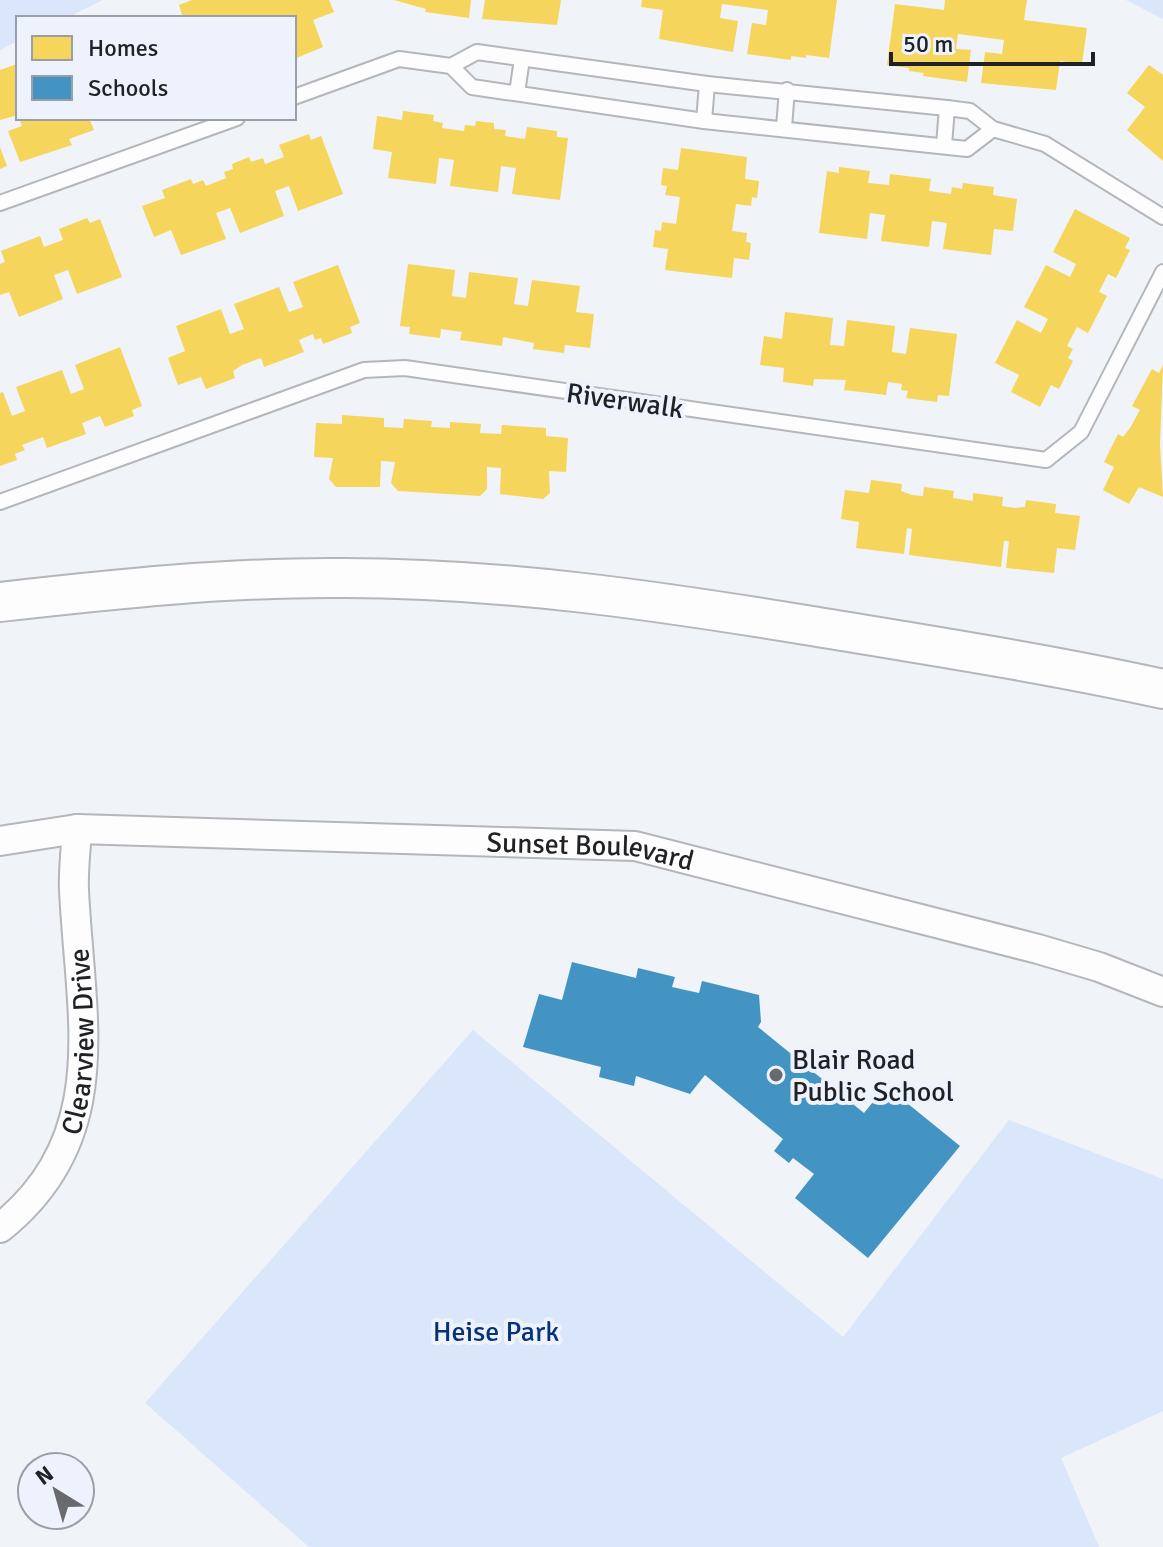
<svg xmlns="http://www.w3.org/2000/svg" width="1163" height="1547" font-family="Signika,sans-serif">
  <rect width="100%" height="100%" fill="#f0f3f8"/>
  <g fill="#dae6fa">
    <path d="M0 0H103L66 18H18V41L0 50Z"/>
    <path d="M1126 0H1163V19Z"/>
    <path d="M473 1030 843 1337 1009 1120 1163 1179V1411L1061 1458 1099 1547H309L145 1403Z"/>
  </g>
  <g fill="#f6d55c">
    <path d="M192 0H329L334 12 313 20 323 47 294 59V18H183L179 5Z"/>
    <path d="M394 0H471L469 18 425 12 426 9Z"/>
    <path d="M485 0H561L557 25 482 19Z"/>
    <path d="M642 0H837L829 58 806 55V58L791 56V60L747 54 752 23 766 25 768 10 722 4 720 18 738 21 733 52 659 39 663 10 641 7Z"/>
    <path d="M945 0H1027L1024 20 1087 28 1082 64 1060 61 1056 90 981 83 985 52 1002 54 1004 40 958 34 956 49 971 50 967 82 923 76 924 73 909 71V68L887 65 895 4 944 10Z"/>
    <path d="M17 64 18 115 0 120V70Z"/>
    <path d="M1149 65 1163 75V161L1127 130 1145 107 1127 93Z"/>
    <path d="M403 111 434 115 433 121 443 123 442 128 464 131 465 125 475 126 476 121 494 123V129L506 130 505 136 525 139 527 127 557 131V137L568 138 560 200 512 194 516 168 501 166 498 192 450 186 454 160 439 158 436 184 388 178 392 152 373 149 377 116 402 120Z"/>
    <path d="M19 118H89L94 130 69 139 72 145 20 162 8 131 22 126Z"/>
    <path d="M309 134 311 140 321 136 343 194 298 211 289 186 275 191 284 216 240 233 230 208 216 213 226 239 181 255 171 230 154 237 142 206 165 198 162 190 191 179 193 184 203 180 206 186 226 178 224 172 233 169 232 164 249 157 251 162 263 158 265 164 284 157 279 145Z"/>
    <path d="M0 147 7 166 0 169Z"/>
    <path d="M681 148 747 157 745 179 759 181 757 198 752 197 751 206 736 204 732 231 747 233 746 242 751 243 749 260 734 258 732 278 665 270 668 249 653 247 655 230 661 231 662 222 676 224 680 197 665 195 667 186 661 185 663 168 678 170Z"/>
    <path d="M839 167 870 171 868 183 889 185 890 174 931 179 929 191 951 194 952 187 962 189 963 183 994 187 993 195 1017 199 1013 231 994 229 991 255 943 249 947 223 932 221 929 247 881 241 885 215 870 213 867 239 819 233 827 171 839 173Z"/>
    <path d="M1075 209 1130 238 1125 248 1130 250 1116 278 1108 274 1099 292 1107 296 1088 333 1077 327 1067 346 1073 349 1068 358 1073 361 1059 389 1051 385 1040 407 1011 392 1019 375 995 363 1017 320 1041 333 1048 319 1024 307 1046 265 1070 277 1076 264 1053 252Z"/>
    <path d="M87 218 90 223 100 219 122 277 77 294 68 270 54 275 63 299 19 317 9 292 0 295V264L5 262 1 251 40 236 44 247 63 240 59 229Z"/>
    <path d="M408 264 455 270 452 296 466 298 469 272 518 278 514 304 528 306 532 280 580 286 576 312 594 314 590 348 565 345 564 353 533 349 534 343 503 337 502 346 460 340 462 332 441 329 440 338 409 334 410 327 400 326Z"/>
    <path d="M338 265 360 323 350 327 352 333 323 344 321 338 315 340 313 334 299 340 304 352 264 367 261 358 242 365 233 371 235 378 206 389 201 377 178 385 168 358 185 351 176 326 221 309 230 334 244 329 234 304 279 287 289 312 303 307 293 282Z"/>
    <path d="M785 312 833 318 830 345 844 346 847 320 895 326 892 352 906 354 910 328 957 334 949 396 938 395 937 402 906 398 908 391 901 390 902 384 888 382 886 395 844 390 846 380 814 379 813 386 783 382 784 368 760 365 764 336 782 339Z"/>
    <path d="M120 347 142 406 132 410 134 416 105 427 100 416 82 423 86 434 47 448 43 437 22 445 25 450 15 454 17 460 0 466V393L3 392 12 416 25 411 16 387 62 370 71 394 84 389 75 365Z"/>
    <path d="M1163 365 1160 444 1163 497 1139 487 1129 504 1103 490 1114 467 1104 462 1118 434 1123 437 1130 428 1140 410 1132 406 1152 369 1159 373Z"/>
    <path d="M342 415 384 418V427L403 428 404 419 432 421 431 427 450 428V422L481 424 480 433 501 434 502 425 546 428V436L568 438 566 472 549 471 550 493 543 499 500 494 501 468 487 467V489L480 496 398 491 391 483 395 462 381 461 380 487H336L329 479 333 458 314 457 316 423 342 424Z"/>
    <path d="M871 480 902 484 901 491 912 495 923 496 924 487 954 491 953 498 973 501V493L1003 497 1002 506 1014 508 1025 507 1026 500 1056 504 1055 513 1080 516 1075 550 1057 548 1054 573 1006 568 1009 541H1004L1001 567 909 555 912 529 907 528 904 554 856 548 859 522 841 519 845 490 869 493Z"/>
  </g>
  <path fill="#4393c3" d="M572 962 636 978 638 968 675 977 672 987 699 993 702 981 759 995 761 1022 758 1027 864 1113 886 1086 960 1146 868 1258 795 1198 814 1174 793 1158 789 1163 774 1151 783 1139 705 1075 690 1094 636 1076 634 1086 599 1077 601 1067 523 1047 539 994 562 1000Z"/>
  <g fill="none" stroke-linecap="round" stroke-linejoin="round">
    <defs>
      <g id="lane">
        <path d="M451 66 472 87 704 121 967 149 993 129"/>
        <path d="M517 93 522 59"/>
        <path d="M294 97 399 59 451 66 477 52 707 84 947 108 970 111 993 129 1045 144 1163 217"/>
        <path d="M704 121 707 84"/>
        <path d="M784 127 787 90"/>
        <path d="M944 145 947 108"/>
        <path d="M0 203 237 118"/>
        <path d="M0 502 364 370 405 368 1046 460 1081 432 1163 272"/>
      </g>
      <g id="street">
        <path id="s1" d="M0 841 77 829 635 846 1038 949 1099 967 1163 992"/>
        <path id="s2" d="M0 1228C114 1137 80 1017 74 890 73 870 76 849 77 829"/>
      </g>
      <path id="secondary" d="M0 602C115 589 228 577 343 578 504 578 660 601 818 627 933 646 1049 664 1163 689"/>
    </defs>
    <use href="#lane" stroke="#b5b6ba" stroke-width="18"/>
    <use href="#street" stroke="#b5b6ba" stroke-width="32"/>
    <use href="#secondary" stroke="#b5b6ba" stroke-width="42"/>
    <use href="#lane" stroke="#fdfdfe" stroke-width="14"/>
    <use href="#street" stroke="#fdfdfe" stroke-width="28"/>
    <use href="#secondary" stroke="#fdfdfe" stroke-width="38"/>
  </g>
  <circle fill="#686a6e" stroke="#edf2fc" stroke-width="3" cx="776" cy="1075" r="8"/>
  <g text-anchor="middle" stroke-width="8" stroke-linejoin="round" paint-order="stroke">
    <g font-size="28" fill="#1f2124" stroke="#edf2fc">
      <text transform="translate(625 400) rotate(8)" y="10">Riverwalk</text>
      <text dy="10" stroke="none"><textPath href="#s1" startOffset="592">Sunset Boulevard</textPath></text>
      <text dy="10" stroke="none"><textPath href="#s2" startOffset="212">Clearview Drive</textPath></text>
    </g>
    <g font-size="28" fill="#1f2124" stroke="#edf2fc" text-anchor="start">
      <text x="792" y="1069">Blair Road<tspan x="792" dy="32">Public School</tspan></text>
    </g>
    <g font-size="28" fill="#05337b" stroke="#edf2fc">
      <text x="496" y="1341">Heise Park</text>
    </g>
  </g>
  <rect x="16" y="16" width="280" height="104" fill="#edf2fc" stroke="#9b9ea6" stroke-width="2"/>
  <rect x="32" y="36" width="40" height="24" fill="#f6d55c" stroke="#9b9ea6" stroke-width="2"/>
  <text x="88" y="56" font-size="24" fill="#1f2124">Homes</text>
  <rect x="32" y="76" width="40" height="24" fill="#4393c3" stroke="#9b9ea6" stroke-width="2"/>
  <text x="88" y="96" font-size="24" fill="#1f2124">Schools</text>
  <g transform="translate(56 1491) rotate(323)"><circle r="38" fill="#edf2fc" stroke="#9b9ea6" stroke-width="2"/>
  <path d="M0-6L14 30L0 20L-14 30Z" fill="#686a6e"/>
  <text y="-12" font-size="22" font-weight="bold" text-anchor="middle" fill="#1f2124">N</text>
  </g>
  <path d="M891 52v12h202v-12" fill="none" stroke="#1f2124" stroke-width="4"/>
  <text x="903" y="52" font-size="24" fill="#1f2124" stroke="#edf2fc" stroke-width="6" paint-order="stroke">50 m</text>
</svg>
